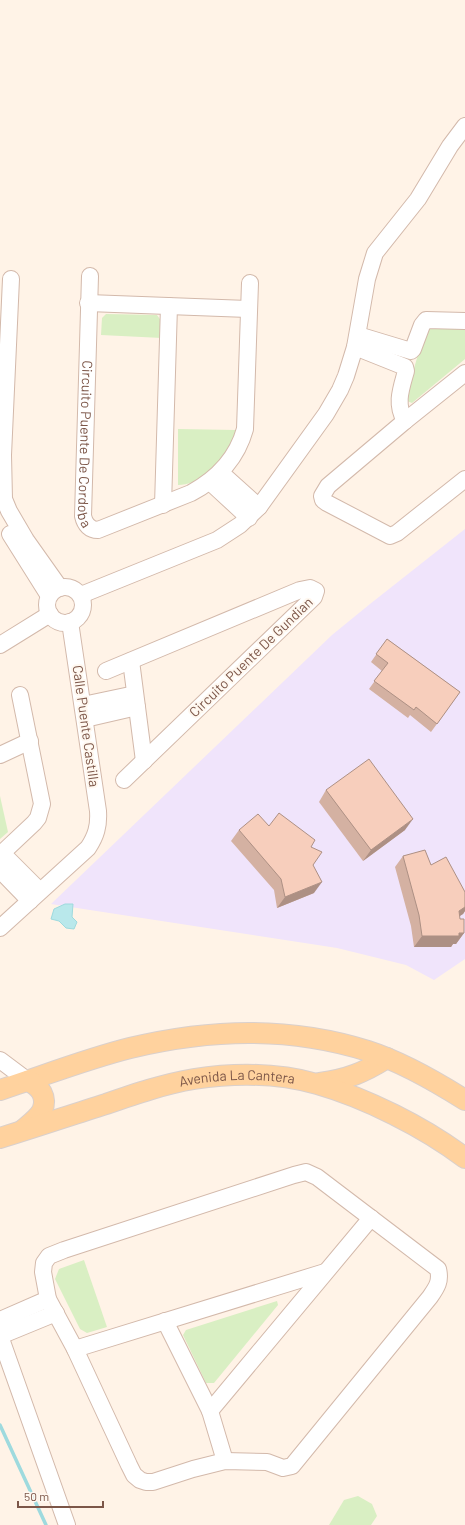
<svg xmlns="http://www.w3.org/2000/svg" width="465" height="1525" font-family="Barlow,sans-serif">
  <rect width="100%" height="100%" fill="#fff3e7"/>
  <path fill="#f0e4fb" d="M465 529V959L434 980 406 965 337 948 51 904 332 635 370 604Z"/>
  <g fill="#d9efc3">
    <path d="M106 314 157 315 162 322V338L101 335 102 318Z"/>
    <path d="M430 326H465V359L412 403 407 401V392L425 331Z"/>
    <path d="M178 429 236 430C234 437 232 445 228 451 218 467 198 485 178 485Z"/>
    <path d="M0 796 8 832 0 839Z"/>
    <path d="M84 1260 107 1327 87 1333 80 1329 55 1279 59 1269Z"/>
    <path d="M277 1301 278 1305 214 1383H206L183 1335 186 1330Z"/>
    <path d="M358 1496 372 1504 377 1516 371 1525H329L344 1500Z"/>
  </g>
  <path fill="#b9e8eb" stroke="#9edade" d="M65 904H73L72 917 77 922 74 929 66 928 59 921 51 919 54 909Z"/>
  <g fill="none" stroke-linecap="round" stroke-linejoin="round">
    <path stroke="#9edade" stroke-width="3.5" d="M0 1425 46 1525"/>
    <defs>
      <g id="minor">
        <path id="s1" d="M90 276 83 516C85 525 90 530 98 530L191 493C217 479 237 458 245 429L250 283"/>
        <path d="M11 279 3 455 4 499 9 511 26 540 60 588"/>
        <path d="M88 303 248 309"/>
        <path d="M358 335 411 351 413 349 422 325 426 320 465 321"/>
        <path d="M355 347 405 367 406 371C401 389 395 404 405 421"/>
        <path d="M465 373 405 421 328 486 322 496 323 500 327 503 390 536 397 533 465 479"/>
        <path d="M220 472 259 507"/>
        <path d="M210 482 249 518"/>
        <path d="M163 505 169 306"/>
        <path d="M10 534 49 596"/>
        <circle cx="65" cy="605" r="18"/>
        <path d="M81 595 217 540 240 525 259 507 326 414 340 390 346 376 355 347 367 279 375 253 418 199 450 146 465 126"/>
        <path d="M0 645 50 614"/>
        <path d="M131 661 144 761"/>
        <path d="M106 671 300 590 310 588 316 591 314 597 124 780"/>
        <path d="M83 705 135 694"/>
        <path d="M85 719 137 707"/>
        <path d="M0 755 30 741"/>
        <path d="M2 853 40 891"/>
        <path d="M0 855 34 823 38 818 42 804 20 695"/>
        <path d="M0 870 30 901"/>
        <path d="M0 928 88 848C96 836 99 826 98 811L70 622"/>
        <path d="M0 1060 28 1081"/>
        <path d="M306 1172 317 1177 438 1269C441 1281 437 1287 430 1297L292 1466 283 1468 267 1462 225 1461 193 1469 153 1482H146L140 1480 134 1475 129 1465 75 1349 48 1299 43 1272 44 1263 49 1256 64 1250 294 1175Z"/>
        <path d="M0 1320 48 1299"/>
        <path d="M165 1321 210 1411"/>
        <path d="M0 1336 67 1525"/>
        <path d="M0 1336 56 1313"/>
        <path d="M75 1349 325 1272"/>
        <path d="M225 1461 210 1411 371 1218"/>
      </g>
      <g id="major">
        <path d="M320 1083C348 1079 363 1073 387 1058"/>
        <path d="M0 1090C43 1076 86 1059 130 1048 210 1029 288 1026 368 1051 402 1062 435 1081 465 1100"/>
        <path d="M24 1129C30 1124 38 1118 42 1111 48 1097 40 1086 28 1081"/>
        <path id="s2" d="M0 1138C36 1127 71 1115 106 1104 135 1094 164 1084 194 1079 233 1073 278 1073 317 1084 366 1098 424 1127 465 1158"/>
      </g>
    </defs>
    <use href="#minor" stroke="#d3b9ab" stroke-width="18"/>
    <use href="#major" stroke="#dad0cc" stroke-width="22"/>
    <use href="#minor" stroke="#fff" stroke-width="16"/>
    <use href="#major" stroke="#ffd29e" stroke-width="20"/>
  </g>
  <g fill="#d4b1a2">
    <path d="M387 639 460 692 431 732 410 715 408 718 369 689 382 671 371 662Z"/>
    <path d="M326 790 405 830 363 861 319 802Z"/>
    <path d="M269 826 311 847 313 865 314 893 277 908 274 890 231 841 239 830Z"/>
    <path d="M403 856 431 865 465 892V911L463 914 459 916 464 933 456 944H453L451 947H414L411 926 395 867Z"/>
  </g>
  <g fill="#ad9084">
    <path d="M413 819 405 830 363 861 371 850Z"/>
    <path d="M322 882 314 893 277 908 285 897Z"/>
    <path d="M465 907V911L463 914 451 922 459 911Z"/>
    <path d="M464 933 456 944H453L451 947H414L422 936Z"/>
  </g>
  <g fill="#f7cebc" stroke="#ad9084">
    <path d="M387 639 460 692 437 724 416 707 414 710 374 681 388 663 376 654Z"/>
    <path d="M369 759 413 819 371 850 326 790Z"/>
    <path d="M279 813 315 840 311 847 322 852 313 865 322 882 285 897 281 879 239 830 258 814 269 826Z"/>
    <path d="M425 850 431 865 446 857 465 892V907L459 911 460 919H464V933H459V936H422L419 915 403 856Z"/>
  </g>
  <g text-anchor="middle" stroke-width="4" stroke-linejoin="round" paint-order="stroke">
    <g font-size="14" fill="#7c5648" stroke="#fff8f0">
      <text dy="5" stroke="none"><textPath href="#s1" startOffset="168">Circuito Puente De Cordoba</textPath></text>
      <text transform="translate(251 657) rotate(-44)" y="5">Circuito Puente De Gundian</text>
      <text transform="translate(86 726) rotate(82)" y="5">Calle Puente Castilla</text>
      <text dy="5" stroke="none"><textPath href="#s2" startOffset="246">Avenida La Cantera</textPath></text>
    </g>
  </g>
  <path d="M18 1501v6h85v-6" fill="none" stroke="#7c5648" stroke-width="2"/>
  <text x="24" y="1501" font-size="12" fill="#7c5648" stroke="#fff8f0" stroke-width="3" paint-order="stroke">50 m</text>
</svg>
